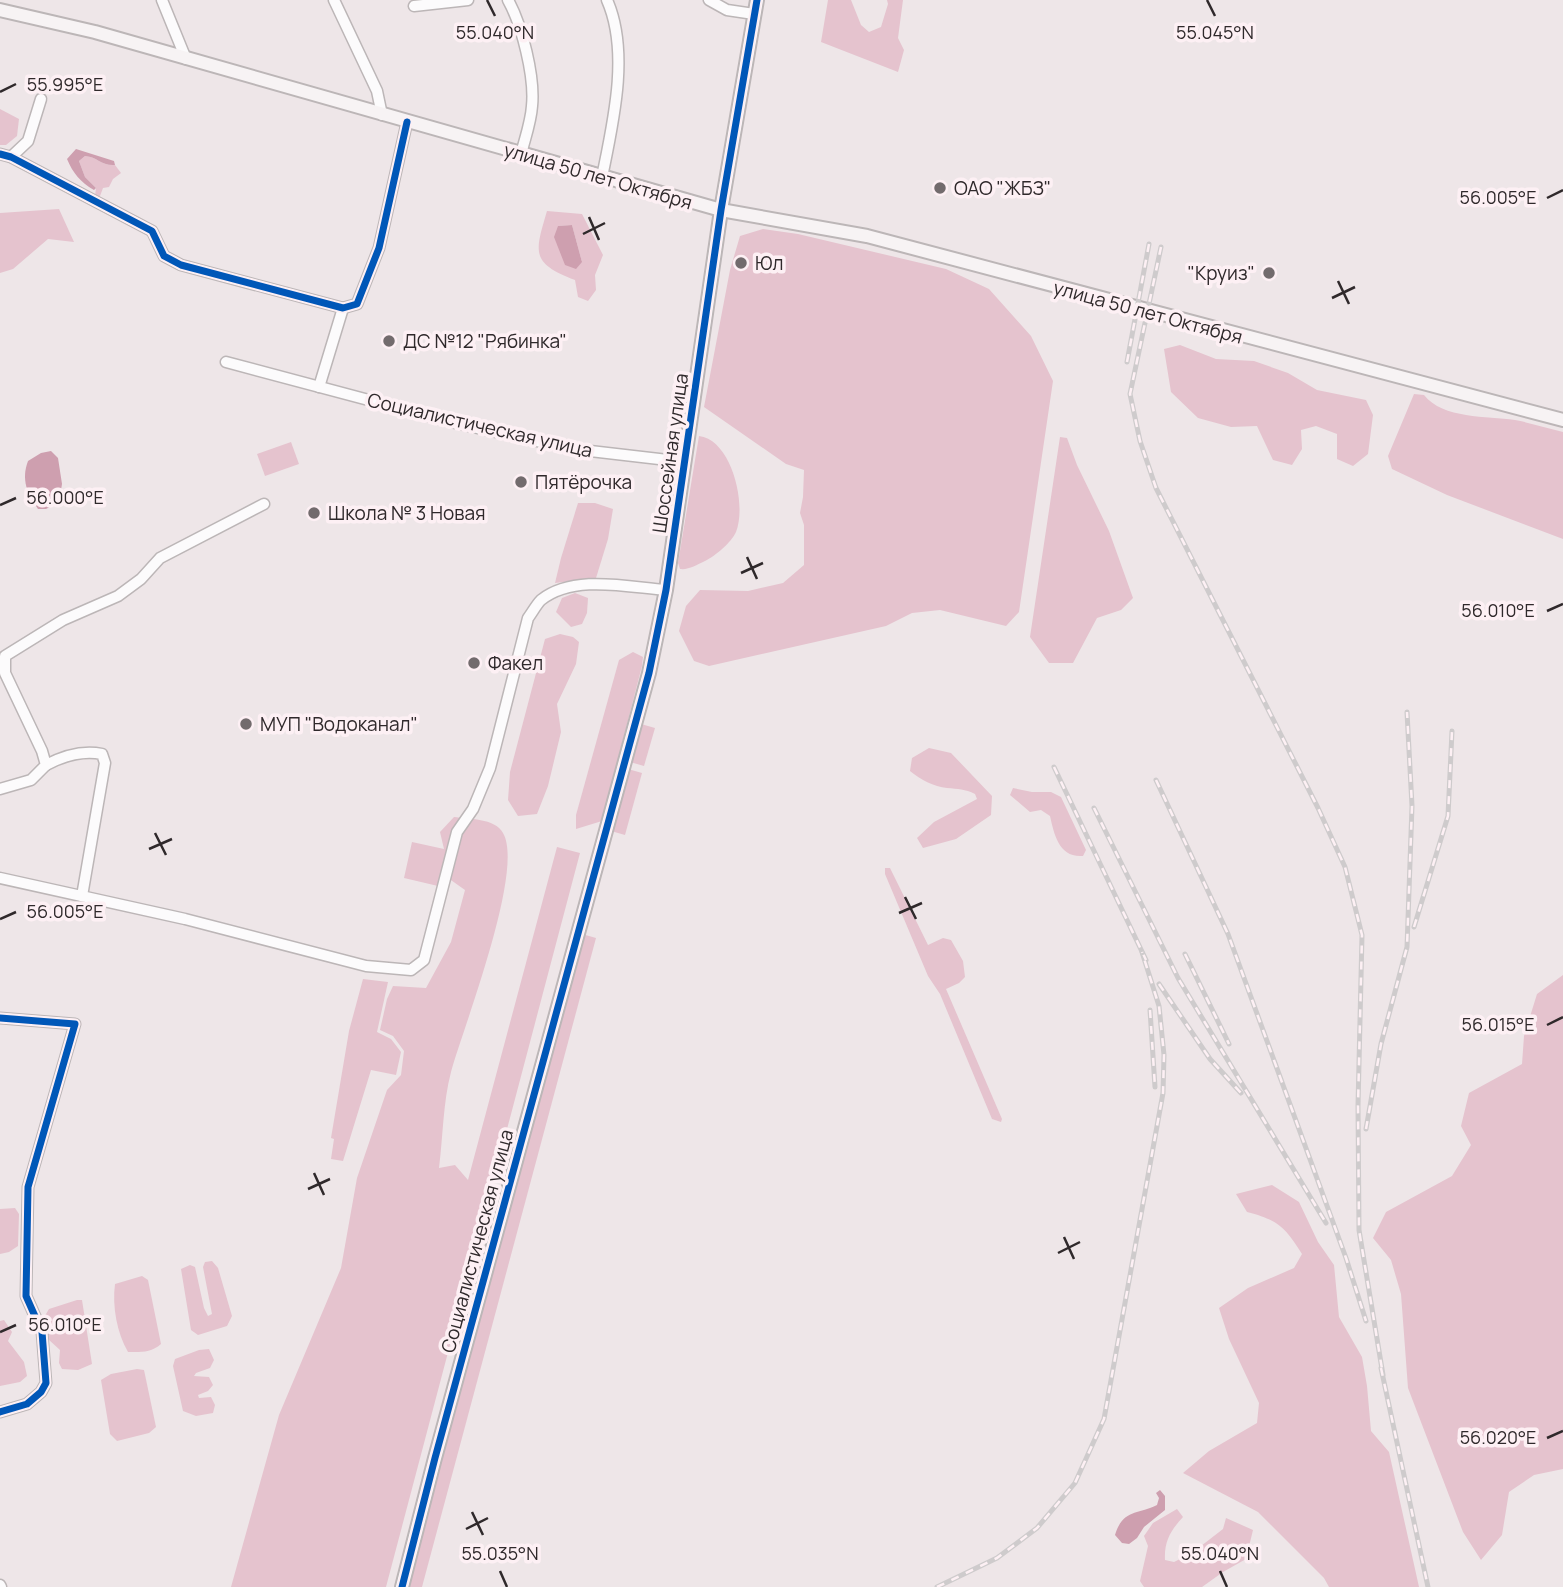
<svg xmlns="http://www.w3.org/2000/svg" width="1563" height="1587" font-family="Manrope,sans-serif">
  <rect width="100%" height="100%" fill="#eee6e8"/>
  <g fill="#e5c3ce" fill-rule="evenodd">
    <path d="M828 0H851L861 25 869 32 881 27 888 4 887 0H903L898 38 904 50 898 72 821 42Z"/>
    <path d="M0 109 19 119 17 136 6 145H0Z"/>
    <path d="M85 156C98 157 101 166 115 165L121 173 113 179 109 187 103 188 100 196H95L96 188 85 177 79 161Z"/>
    <path d="M59 209 74 242 48 239 13 269 0 273V213Z"/>
    <path d="M547 211 582 214 603 255 595 275 596 290 588 301 578 297 575 280C530 263 535 252 547 211ZM572 225 582 262 558 226Z"/>
    <path d="M763 229 798 234 946 269 989 289 1031 336 1053 381 1019 612 1006 626 940 610 912 613 886 626 709 666 694 661 679 631 686 606 700 590 748 591 783 583 804 565V525L800 513 803 497 804 470 786 464 704 407 730 270 740 236Z"/>
    <path d="M1180 345 1216 359 1254 361 1288 373 1317 390 1366 400 1373 415 1368 454 1353 466 1337 459V434L1316 426 1301 430 1302 449 1292 465 1273 460 1257 426 1231 427 1198 418 1171 392 1164 349Z"/>
    <path d="M1414 394 1424 395C1443 419 1487 416 1515 420 1531 423 1547 428 1563 432V539L1447 495 1392 469 1388 456Z"/>
    <path d="M699 436C732 440 747 505 736 532 731 543 715 556 705 561 696 565 689 570 680 569L678 563Z"/>
    <path d="M1060 437 1067 438 1077 465 1109 531 1133 598 1121 610 1097 618 1073 663H1049L1030 637Z"/>
    <path d="M291 442 299 464 265 476 257 454Z"/>
    <path d="M578 503H595L613 509 608 539 596 578 555 583 561 558Z"/>
    <path d="M575 593 588 598 587 613 582 624 571 627 556 612 562 598Z"/>
    <path d="M560 634 573 637 579 642 576 664 557 704 561 732 548 786 537 814 518 816 508 800 510 772 545 639Z"/>
    <path d="M633 652 643 657 642 666 602 821 576 829V815L619 660Z"/>
    <path d="M641 724 655 728 644 766 630 762Z"/>
    <path d="M929 748 951 753 992 796 991 815 956 839 923 848 917 838 934 822 977 799 975 794C965 789 958 789 947 788 934 787 920 779 910 771L912 758Z"/>
    <path d="M628 769 642 773 625 835 611 831Z"/>
    <path d="M1013 788 1032 792H1051L1061 797 1086 850 1083 856C1059 858 1054 834 1050 816L1041 810 1030 812 1010 795Z"/>
    <path d="M454 817C468 819 495 818 503 833 525 870 463 1028 451 1072 443 1102 443 1137 439 1168L455 1165 468 1180 557 847 580 853 386 1587H231L279 1415 341 1268 357 1178 387 1090 401 1075 404 1051 393 1036 380 1030 387 999 393 986 426 988 451 942 465 890 448 878 445 856 438 886 404 878 412 842 444 849 440 832Z"/>
    <path d="M885 868H890L928 945 943 938 951 940 963 961 965 977 959 983 946 989 1002 1119 1001 1122 992 1119 940 994 928 976 885 874Z"/>
    <path d="M582 934 596 938 422 1587H406Z"/>
    <path d="M1563 975V1469L1534 1475 1509 1492 1502 1535 1481 1560 1463 1532 1408 1388 1401 1294 1391 1260 1373 1238 1386 1212 1452 1176 1471 1145 1461 1126 1469 1093 1522 1064 1524 1036 1537 994Z"/>
    <path d="M363 979 388 982 377 1032 391 1039 401 1052 396 1075 371 1070 343 1161 331 1159 334 1139 331 1138 349 1031Z"/>
    <path d="M1272 1185 1299 1202 1318 1242 1334 1265 1339 1317 1362 1357 1367 1386 1371 1431 1389 1452 1419 1587H1329L1324 1578 1258 1512 1183 1473 1209 1451 1257 1423 1259 1403 1229 1339 1219 1308 1248 1288 1294 1268 1302 1254C1285 1227 1278 1220 1247 1212L1236 1194Z"/>
    <path d="M15 1208 19 1214 18 1246 9 1252 0 1254V1209Z"/>
    <path d="M212 1261 218 1268 232 1316 227 1326 198 1335 191 1330 181 1269 190 1265 195 1267 204 1308 208 1316 212 1314 203 1267 205 1262Z"/>
    <path d="M142 1276 148 1280 161 1344C151 1353 141 1352 128 1352 117 1333 112 1306 115 1284Z"/>
    <path d="M77 1300H82L92 1364 78 1370 62 1369 59 1363 60 1350 48 1339 43 1319 49 1309Z"/>
    <path d="M4 1320 12 1332 8 1341 24 1362 27 1376 20 1382 0 1386V1321Z"/>
    <path d="M209 1349 214 1360 210 1368 196 1373 194 1376 209 1377 213 1385 208 1391 198 1395 199 1398 211 1397 215 1405 213 1413 196 1416 183 1411 173 1366 175 1359 199 1350Z"/>
    <path d="M137 1369 144 1370 156 1427 149 1433 117 1441 110 1434 101 1380 111 1374Z"/>
    <path d="M1177 1509 1183 1517C1171 1530 1164 1541 1165 1560L1174 1562 1192 1553 1223 1529 1226 1518 1253 1530 1246 1559 1223 1572 1202 1587H1144L1140 1581 1148 1546 1144 1536 1153 1523Z"/>
  </g>
  <g fill="#ce9faf">
    <path d="M76 149 114 161 115 165C101 166 98 157 85 156L79 161 85 177 96 188 94 190C80 182 73 173 67 159Z"/>
    <path d="M572 225 582 262 576 269 565 265 554 237 558 226Z"/>
    <path d="M51 451 58 458 62 484 59 502 46 509H38C27 493 21 480 28 461L41 453Z"/>
    <path d="M1160 1490 1165 1496V1510L1144 1527 1137 1538 1129 1544 1122 1543 1115 1535C1123 1509 1137 1515 1157 1505L1159 1498 1156 1493Z"/>
  </g>
  <g fill="none" stroke-linecap="round" stroke-linejoin="round">
    <defs>
      <g id="minor">
        <path d="M162 0 186 59"/>
        <path d="M334 0 377 91 382 115"/>
        <path d="M508 0C522 25 535 77 532 106 531 122 525 138 521 154"/>
        <path d="M709 0 727 10 754 14"/>
        <path d="M414 6 468 0"/>
        <path d="M0 154 11 157 152 231 164 256 181 265 343 308 357 304 379 248 407 122"/>
        <path d="M11 157 28 141 41 99"/>
        <path d="M602 177C613 123 630 52 607 0"/>
        <path d="M226 362 455 423 573 449 685 462"/>
        <path d="M319 387 343 308"/>
        <path d="M46 765C63 756 83 750 102 754L105 763 82 896"/>
        <path d="M0 789 31 780 46 765 42 751 5 673V656L63 620 118 596 141 579 160 558 264 504"/>
        <path d="M0 878 185 919 366 966 411 970 424 960 457 832 473 809 490 768 528 618C532 613 536 605 541 600 574 574 627 587 666 590"/>
        <path d="M0 1018 75 1024 28 1187 26 1296 42 1332 46 1383 41 1392 27 1404 0 1412"/>
        <path d="M0 1585 1 1587"/>
      </g>
      <path id="tertiary" d="M402 1587 435 1458 649 673 666 590 721 210 757 0"/>
      <path id="secondary" d="M0 10 95 32 721 210 867 236 1563 420"/>
    </defs>
    <use href="#minor" stroke="#bcb6b7" stroke-width="13"/>
    <use href="#tertiary" stroke="#bcb6b7" stroke-width="16"/>
    <use href="#secondary" stroke="#bcb6b7" stroke-width="16"/>
    <use href="#minor" stroke="#fcfbfc" stroke-width="10"/>
    <use href="#tertiary" stroke="#fcfbfc" stroke-width="12"/>
    <use href="#secondary" stroke="#f7f3f4" stroke-width="12"/>
    <defs>
      <g id="rail">
        <path d="M1161 247 1130 394 1140 441 1156 488 1318 808 1345 867 1362 935 1358 1106 1359 1230 1383 1375"/>
        <path d="M1127 362 1149 244"/>
        <path d="M1054 767 1146 960"/>
        <path d="M1156 780 1228 934 1346 1258 1366 1321"/>
        <path d="M1094 808 1178 978 1326 1223"/>
        <path d="M1414 927 1448 816 1452 731"/>
        <path d="M1185 954 1229 1044"/>
        <path d="M1159 984 1210 1059 1241 1093"/>
        <path d="M1150 1010 1155 1087"/>
        <path d="M1366 1129 1381 1044 1407 947 1412 806 1407 712"/>
        <path d="M1381 1368 1428 1587"/>
        <path d="M937 1587 997 1558 1037 1528 1075 1483 1104 1419 1163 1093 1164 1055 1159 1006 1142 952"/>
      </g>
    </defs>
    <use href="#rail" stroke="#cecbcc" stroke-width="5"/>
    <use href="#rail" stroke="#fdf0f4" stroke-width="2.5" stroke-dasharray="8" stroke-linecap="butt"/>
    <defs>
      <g id="cycleway">
        <path d="M0 154 11 157 152 231 164 256 181 265 343 308 357 304 379 248 407 122"/>
        <path d="M0 1018 75 1024 28 1187 26 1296 42 1332 46 1383 41 1392 27 1404 0 1412"/>
        <path d="M402 1587 435 1458 649 673 666 590 721 210 757 0"/>
      </g>
    </defs>
    <use href="#cycleway" stroke="#fdf0f4" stroke-width="11"/>
    <use href="#cycleway" stroke="#0057b8" stroke-width="7"/>
  </g>
  <path fill="none" stroke="#2f292b" stroke-width="2.5" d="M487 0 495 16M1207 0 1215 16M0 92 16 84M1547 198 1563 190M589 217 599 240M583 234 605 223M1338 281 1349 304M1332 298 1355 287M0 505 16 498M747 557 757 579M741 573 763 563M1547 611 1563 604M155 833 166 855M149 849 172 839M905 897 916 919M899 913 922 903M0 919 16 912M1547 1025 1563 1017M314 1173 324 1195M308 1189 330 1179M1064 1237 1074 1259M1058 1253 1080 1242M0 1332 16 1325M1547 1438 1563 1431M472 1512 483 1535M466 1529 488 1518M500 1571 507 1587M1220 1571 1227 1587"/>
  <g fill="#726b6d" stroke="#fdf0f4" stroke-width="2.5">
    <circle cx="940" cy="188" r="7"/>
    <circle cx="741" cy="263" r="7"/>
    <circle cx="1269" cy="273" r="7"/>
    <circle cx="389" cy="341" r="7"/>
    <circle cx="521" cy="482" r="7"/>
    <circle cx="314" cy="513" r="7"/>
    <circle cx="474" cy="663" r="7"/>
    <circle cx="246" cy="724" r="7"/>
  </g>
  <g text-anchor="middle" stroke-width="7" stroke-linejoin="round" paint-order="stroke">
    <g font-size="19" fill="#2f292b" stroke="#fdf0f4">
      <text transform="translate(598 176) rotate(16)" y="7">улица 50 лет Октября</text>
      <text transform="translate(1148 312) rotate(15)" y="7">улица 50 лет Октября</text>
      <text transform="translate(480 425) rotate(13)" y="7">Социалистическая улица</text>
      <text transform="translate(670 453) rotate(-82)" y="7">Шоссейная улица</text>
      <text transform="translate(477 1241) rotate(-75)" y="7">Социалистическая улица</text>
    </g>
    <g font-size="19" fill="#2f292b" stroke="#fdf0f4" text-anchor="start">
      <text x="954" y="195">ОАО "ЖБЗ"</text>
      <text x="755" y="270">Юл</text>
      <text x="1255" y="280" text-anchor="end">"Круиз"</text>
      <text x="403" y="348">ДС №12 "Рябинка"</text>
      <text x="535" y="489">Пятёрочка</text>
      <text x="328" y="520">Школа № 3 Новая</text>
      <text x="488" y="670">Факел</text>
      <text x="260" y="731">МУП "Водоканал"</text>
    </g>
  </g>
  <g font-size="18" text-anchor="middle" fill="#2f292b" stroke="#fdf0f4" stroke-width="7" stroke-linejoin="round" paint-order="stroke">
    <text x="495" y="39">55.040°N</text>
    <text x="1215" y="39">55.045°N</text>
    <text x="65" y="91">55.995°E</text>
    <text x="1498" y="204">56.005°E</text>
    <text x="65" y="504">56.000°E</text>
    <text x="1498" y="617">56.010°E</text>
    <text x="65" y="918">56.005°E</text>
    <text x="1498" y="1031">56.015°E</text>
    <text x="65" y="1331">56.010°E</text>
    <text x="1498" y="1444">56.020°E</text>
    <text x="500" y="1560">55.035°N</text>
    <text x="1220" y="1560">55.040°N</text>
  </g>
</svg>
